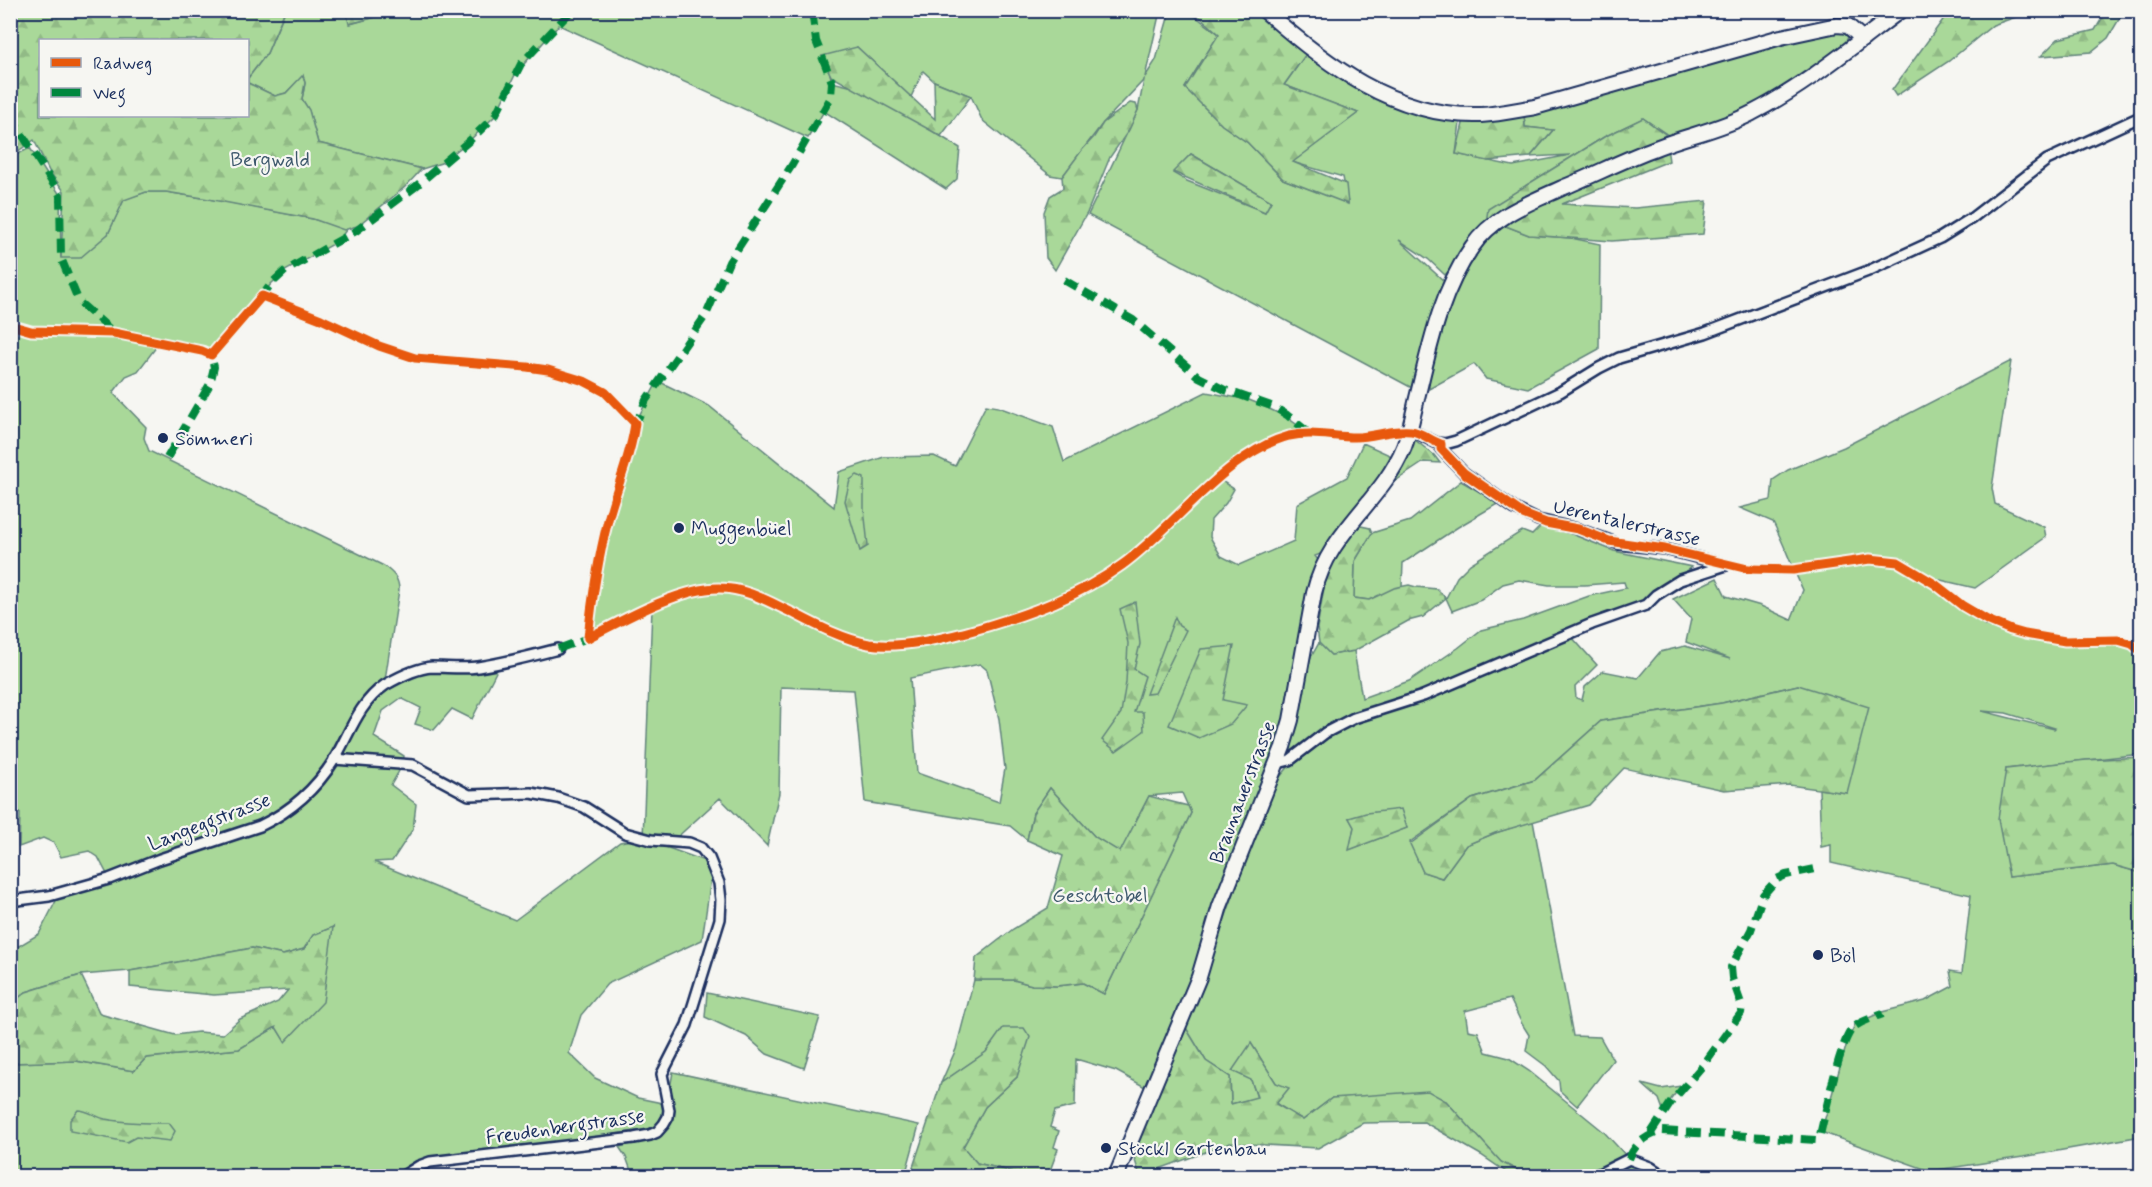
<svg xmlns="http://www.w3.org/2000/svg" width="2152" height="1187" font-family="Mynerve,sans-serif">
  <defs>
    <pattern id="forest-firs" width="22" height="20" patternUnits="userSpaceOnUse" patternTransform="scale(1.5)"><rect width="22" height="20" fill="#a9d899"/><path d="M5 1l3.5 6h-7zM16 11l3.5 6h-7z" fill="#91ba86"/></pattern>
  </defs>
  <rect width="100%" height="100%" fill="#f6f6f2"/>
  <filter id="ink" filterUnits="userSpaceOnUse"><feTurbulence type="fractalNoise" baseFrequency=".0167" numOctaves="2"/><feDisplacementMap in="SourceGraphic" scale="12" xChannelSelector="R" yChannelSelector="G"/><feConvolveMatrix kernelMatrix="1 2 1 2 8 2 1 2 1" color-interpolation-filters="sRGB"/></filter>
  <g filter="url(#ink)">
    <g fill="#a9d899" stroke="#62847c" stroke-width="1.5" fill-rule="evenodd">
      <path d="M285 11H346L350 24 398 11H1160L1145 77 1156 60 1170 11H1188L1219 34 1185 88 1222 125 1248 143 1283 179 1348 203 1343 177 1292 162 1358 113 1284 85 1306 54 1415 112 1460 122 1456 154 1513 166 1570 155 1530 157 1553 130 1525 127 1524 115 1719 59 1842 29 1848 37C1841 60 1744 113 1719 123 1704 129 1687 133 1671 137L1643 118 1604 137 1489 209 1485 231 1445 275 1428 259 1399 240 1445 282 1430 341 1416 369 1414 389 1088 215 1138 110 1144 80 1103 123 1062 177 1050 175 982 120 971 96 934 81 923 71 911 97 857 47 829 70 832 82 865 90 960 148 957 179 946 189 824 111 808 138 559 25 516 73 495 116 469 141 441 163 422 169 318 143 309 111 302 99 305 83 303 76 286 93 275 96 248 83V78L267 53ZM1191 154 1271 201 1265 212 1187 181 1173 173Z"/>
      <path d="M30 148 60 195 61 257 108 234 124 199 146 192H166L227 202 313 219 347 229 337 242 285 271 271 284 232 333 211 355 160 342 138 371 126 376 113 393 146 427 144 438 149 451 384 566C393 573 399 578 399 590L384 686 408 673 500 664 472 719 452 709 434 730 415 724 421 708 401 698 383 711 374 737 404 756 403 764 391 785 416 804 413 829 392 861 374 862 515 920 620 842 643 838 652 609C670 602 689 593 708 591 754 585 808 628 852 642 879 651 906 645 933 641 999 630 1071 605 1125 565 1159 540 1189 509 1220 480L1234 489 1226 503 1211 520 1210 537 1221 556 1239 565 1294 541 1297 504 1347 477 1363 443 1394 457 1323 553 1315 556 1319 561 1284 731 1152 1091 1116 1071 1076 1059 1075 1106 1055 1111 1050 1127 1059 1131 1054 1147 1058 1149 1048 1176H1030L977 1163 963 1147 985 1107 1017 1077 1003 1029 986 1052 941 1083 956 1049 974 980H1014L1032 985 1057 986 1083 983 1104 994 1191 813 1182 793 1149 796 1120 853 1095 837 1050 788 1033 813 1027 840 1010 826 865 802 854 690 781 687 779 793 767 846 720 798 673 841 646 840 713 864 702 940 607 984 581 1015 569 1053 595 1078 638 1098 667 1104 673 1072 919 1125 905 1176H633L626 1157 619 1147C635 1144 649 1138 661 1127L431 1162 407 1176H11V1063L76 1061 134 1071 146 1058 239 1049 276 1027 285 1041 333 927 313 935 304 949 283 955 252 948 130 971 81 975 26 992 11 1004V945L19 946 39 934 60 893 109 878 98 857 89 851 61 857 54 843 43 838 19 847 20 813 11 814 10 158ZM980 664 987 670 999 719 1005 769 999 802 917 773 910 678Z"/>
      <path d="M1506 226 1529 235 1571 238 1600 244 1599 349 1528 388 1486 379 1474 364 1429 389 1430 361 1442 311 1475 246 1495 228Z"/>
      <path d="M2011 361 1992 488 1995 504 2044 527 2046 537 1975 588 1932 578 1906 566 1935 584 1985 626 2065 641 2095 640 2132 644 2141 658V754L2006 769 2009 877 2113 865 2141 873V1136L2023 1157 1930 1171 1821 1132 1847 1043 1855 1024 1882 1012 1925 1001 1953 986 1950 971 1962 973 1971 895 1831 863V845L1821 847 1819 789 1847 793 1798 685 1722 703 1601 721 1535 780 1472 799 1410 842 1423 872 1442 878 1466 845 1495 833 1533 821 1573 1036 1600 1037 1613 1060 1577 1106 1560 1091 1559 1081 1546 1066 1526 1051 1529 1035 1522 1024 1510 999 1465 1011 1468 1030 1478 1032 1486 1052 1509 1058 1529 1071 1604 1132 1629 1159 1655 1176H1642L1645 1173 1619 1176H1529L1501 1162 1446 1101 1332 1098 1303 1120 1275 1103 1276 1083 1251 1043V1080L1257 1098 1231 1104 1230 1077 1206 1061 1186 1028 1260 820 1279 778 1303 750 1325 733 1570 635 1597 665 1575 687 1576 698 1582 700 1585 687 1603 671 1638 678 1660 652 1685 646 1730 659 1686 642 1691 619 1673 599 1717 578 1726 596 1761 606 1791 620 1803 590C1792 567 1784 544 1773 522L1740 508 1771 500 1773 480 1788 470 1844 447ZM1982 711 2006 713 2055 728 2054 729ZM1349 818 1406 828 1350 849 1354 827Z"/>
      <path d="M658 381 709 406 834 507 839 472 884 457 934 456 955 466 986 405 998 407 1053 427 1064 462 1206 392 1249 400 1259 404 1286 417 1296 424 1300 432C1286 436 1272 440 1258 447 1210 473 1176 520 1134 553 1081 595 1018 618 953 632 929 637 892 646 867 642 816 633 771 587 720 586 680 585 632 612 597 630H592L591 609 608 521 635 423Z"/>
      <path d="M1461 481 1499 503 1458 527 1403 563 1402 586 1369 600 1354 598 1355 561 1372 533 1410 521Z"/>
      <path d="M1544 523 1614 551 1692 567 1647 603 1424 692 1357 714 1290 757 1285 755 1306 666 1319 643 1331 655 1354 651 1362 698 1409 681 1458 648 1481 630 1523 620 1589 596 1626 588 1624 582 1585 585H1549L1519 580 1503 584 1481 600 1452 611 1446 598 1457 577 1470 564 1522 531 1532 535Z"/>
      <path d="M707 993 820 1017 804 1068 767 1054 746 1036 705 1017Z"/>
      <path d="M1642 1084 1661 1089 1681 1086 1663 1110 1659 1099Z"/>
    </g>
    <g fill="url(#forest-firs)" stroke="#62847c" stroke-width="1.5">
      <path d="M285 10 267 53 248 78V40H40V116H248V83L275 96 286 93 303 75 305 83 302 99 309 110 318 143 422 169 405 187 357 226 344 230 313 219 203 198 166 192H146L124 200 108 234 80 258H61L64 191 49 171 34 140 11 156V11Z"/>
      <path d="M346 10H398V11L349 24Z"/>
      <path d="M1950 10 2033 11 1993 25 1949 61 1896 96 1892 90Z"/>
      <path d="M2107 10 2124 11 2108 38 2091 52 2041 56 2058 39 2095 30Z"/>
      <path d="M1193 11H1256L1306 54 1284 85 1358 113 1293 162 1346 184 1348 204 1283 179 1248 143 1222 125 1185 88 1219 34Z"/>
      <path d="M857 47 935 119 934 81 971 96 941 136 831 76 822 56Z"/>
      <path d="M1130 103 1136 104 1138 110 1129 130 1110 157 1087 213 1055 270 1046 258 1044 212 1050 196 1063 188 1062 177 1082 150 1094 137 1103 123Z"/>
      <path d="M1524 115 1525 127 1553 130 1530 157 1488 161 1456 154 1464 119Z"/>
      <path d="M1643 118 1665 134 1669 161 1562 204 1635 208 1707 201 1703 234 1612 241 1529 235 1506 226 1485 231 1488 209 1604 137Z"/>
      <path d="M1191 154 1271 201 1265 212 1173 172Z"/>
      <path d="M1415 440 1434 455 1440 463 1424 462 1385 488 1412 442Z"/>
      <path d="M857 475 864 478V508L868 546 860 551 845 501 850 480Z"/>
      <path d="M1361 526 1370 528 1372 533 1355 561 1354 598 1369 600 1394 588 1409 585 1416 587 1437 589 1446 598 1423 617 1408 621 1354 651 1331 655 1319 643 1317 628 1326 576 1345 537Z"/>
      <path d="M1135 602 1140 644 1134 669 1145 676 1134 712H1143L1144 731 1116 751 1102 740 1121 713 1126 682 1128 643 1120 609Z"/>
      <path d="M1175 617 1179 626 1186 630 1155 693 1146 694Z"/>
      <path d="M1234 646 1223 700 1247 705 1231 724 1199 738 1169 725 1201 649Z"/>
      <path d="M1798 685 1869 707 1847 793 1789 785 1724 790 1624 768 1589 805 1495 833 1466 845 1442 878 1423 872 1410 844 1472 799 1535 780 1601 721 1722 703Z"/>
      <path d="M2141 757V873L2113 865 2009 877 1998 819 2006 769 2086 760Z"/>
      <path d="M1050 788 1095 837 1120 852 1149 796 1188 806 1191 813 1104 994 1083 983 1057 986 1032 985 1014 980H974L976 958 1013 929 1048 908 1063 856 1027 840 1033 813Z"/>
      <path d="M1401 809 1407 828 1349 850 1354 827 1349 818 1366 813Z"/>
      <path d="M333 927 323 1002 285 1042 276 1027 239 1049 146 1058 134 1071 76 1061 11 1063V1004L26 992 81 975 100 1014 175 1035 198 1032 223 1034 240 1019 278 1002 288 990 214 995 130 987V971L252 948 283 955 304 949 313 935Z"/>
      <path d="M1003 1028H1024L1030 1037 1017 1077 985 1107 963 1147 977 1163 1030 1176H917L913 1167 941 1083 986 1052Z"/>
      <path d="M1186 1028 1206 1061 1230 1077 1231 1104 1257 1097 1251 1080 1232 1071 1251 1043 1276 1083 1289 1088 1276 1104 1303 1120 1332 1098 1428 1091 1446 1101 1501 1162 1527 1176H1512L1481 1155 1424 1122 1363 1123 1318 1148 1230 1143 1140 1176 1133 1154Z"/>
      <path d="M78 1110C88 1110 96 1117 105 1119 126 1123 147 1123 169 1123L175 1131 170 1141 136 1137 127 1142 70 1131V1120Z"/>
    </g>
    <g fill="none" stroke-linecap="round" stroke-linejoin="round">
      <defs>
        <g id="street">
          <path d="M1409 431H1413L1437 443 1445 444 1456 441 1560 392 1599 368 1619 358 1705 333 1868 271 1940 238 1972 218 2047 160 2142 116"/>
          <path d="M1441 444V449L1464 473 1515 509 1538 520 1578 529 1619 544 1665 549 1726 565"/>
          <path d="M334 759 413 765 469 795 531 793 558 798 584 807 625 833 651 840 689 843 701 848 709 858 719 883 721 900 720 919 687 1025 662 1074 669 1110 668 1117 664 1124 657 1132 650 1135 634 1138 430 1162 419 1166 403 1176"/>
          <path d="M1278 763 1290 760 1325 733 1354 718 1423 696 1592 624 1646 605 1656 595 1680 580 1726 565"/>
          <path d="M10 901 49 896 109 879 160 859 260 826C291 811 316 789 334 760 350 733 358 704 385 685 399 677 416 668 432 667 447 667 463 669 478 667 505 663 531 656 558 649"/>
          <path d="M1595 1176 1629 1159 1650 1167 1664 1176"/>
        </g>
        <g id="secondary">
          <path d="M1264 10C1325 64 1395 118 1481 115 1499 114 1517 110 1535 107L1781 37 1837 25 1848 26 1863 39"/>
          <path d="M1116 1176 1199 977 1220 906 1283 747 1291 720 1314 593C1329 530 1381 503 1404 447 1411 429 1414 409 1419 390 1431 340 1442 290 1472 247 1493 216 1529 203 1562 188 1594 175 1625 159 1658 147 1689 135 1722 129 1752 113 1804 87 1854 45 1901 10"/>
        </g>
      </defs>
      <use href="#street" stroke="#1b2f5e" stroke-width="14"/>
      <use href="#secondary" stroke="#1b2f5e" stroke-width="18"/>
      <use href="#street" stroke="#f6f6f2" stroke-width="9"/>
      <use href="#secondary" stroke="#f6f6f2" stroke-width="14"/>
      <g stroke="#00873e" stroke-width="8" stroke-dasharray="15 8" stroke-linecap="butt">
        <path d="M10 115 60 195 61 258 79 302 113 332"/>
        <path d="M1064 280 1133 320 1199 377 1225 390 1274 407 1287 415 1309 433"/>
        <path d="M260 299 271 284 285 271 356 231 415 187 469 141 495 116 521 64 572 10"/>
        <path d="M634 428 646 400 706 315 729 262 792 165 831 97 832 82 816 41 812 10"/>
        <path d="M167 458 210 384 214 367 211 355"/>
        <path d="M558 649 593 636"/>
        <path d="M1651 1133 1672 1101 1704 1064 1741 1013 1742 1006 1732 978 1731 967 1751 930 1763 895 1777 879 1786 875 1815 869"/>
        <path d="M1629 1159C1634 1144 1647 1135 1662 1131L1816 1140 1820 1135C1825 1115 1840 1040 1853 1028 1861 1021 1873 1018 1883 1014"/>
      </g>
      <defs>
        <g id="cycleway">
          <path d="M10 325 31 331 114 333 202 351 211 355 262 296 321 319 379 346 415 358 527 367 548 370 584 381 605 392 635 423C631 456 616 488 608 520 598 559 592 598 588 638"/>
          <path d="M588 638C623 620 681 587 720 588 747 588 771 603 795 614 818 626 843 639 869 644 900 649 951 637 981 628 1032 613 1079 596 1122 565 1175 527 1226 453 1289 436 1312 431 1333 437 1355 437 1375 437 1390 429 1411 431 1422 432 1430 441 1441 444V449L1464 473 1523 514 1546 523 1578 529 1609 541 1665 549 1748 569 1793 570 1870 559 1898 562 1935 584 1963 606 1987 620 2011 630 2025 634 2065 641 2118 640 2132 644 2142 652"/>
        </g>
      </defs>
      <use href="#cycleway" stroke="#f6f6f2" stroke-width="13"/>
      <use href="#cycleway" stroke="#e8590c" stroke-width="9"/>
    </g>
  </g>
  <g fill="#1b2f5e" stroke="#f6f6f2" stroke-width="2">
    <circle cx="163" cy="438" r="6"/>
    <circle cx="679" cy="528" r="6"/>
    <circle cx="1818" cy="955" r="6"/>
    <circle cx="1106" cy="1148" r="6"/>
  </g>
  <g text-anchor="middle" stroke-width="4.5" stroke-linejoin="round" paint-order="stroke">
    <g font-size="20" fill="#3e596d" stroke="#f6f6f2">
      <text x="270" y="166">Bergwald</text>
      <text x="1100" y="902">Geschtobel</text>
    </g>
    <g font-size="20" fill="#1b2f5e" stroke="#f6f6f2" text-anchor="start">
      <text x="175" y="445">Sömmeri</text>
      <text x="691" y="535">Muggenbüel</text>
      <text x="1830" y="962">Böl</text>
      <text x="1118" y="1155">Stöckl Gartenbau</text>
    </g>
    <g font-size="20" fill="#1b2f5e" stroke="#f6f6f2">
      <text transform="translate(1627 522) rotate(13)" y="7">Uerentalerstrasse</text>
      <text transform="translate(1242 792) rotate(-69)" y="7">Braunauerstrasse</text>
      <text transform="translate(209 821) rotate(-21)" y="7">Langeggstrasse</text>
      <text transform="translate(565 1126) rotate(-8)" y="7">Freudenbergstrasse</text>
    </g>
  </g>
  <rect width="2152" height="1187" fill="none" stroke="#f6f6f2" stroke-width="36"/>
  <rect x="18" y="18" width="2116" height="1151" fill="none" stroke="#1b2f5e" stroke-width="2" filter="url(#ink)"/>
  <rect x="39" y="39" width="210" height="78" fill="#f6f6f2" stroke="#9ea6b7" stroke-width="1.5"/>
  <rect x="51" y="58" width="30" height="9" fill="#e8590c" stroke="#9ea6b7" stroke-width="1.5"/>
  <text x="93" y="69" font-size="18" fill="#1b2f5e">Radweg</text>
  <rect x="51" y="88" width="30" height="9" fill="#00873e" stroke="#9ea6b7" stroke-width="1.5"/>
  <text x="93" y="99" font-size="18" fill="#1b2f5e">Weg</text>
</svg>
